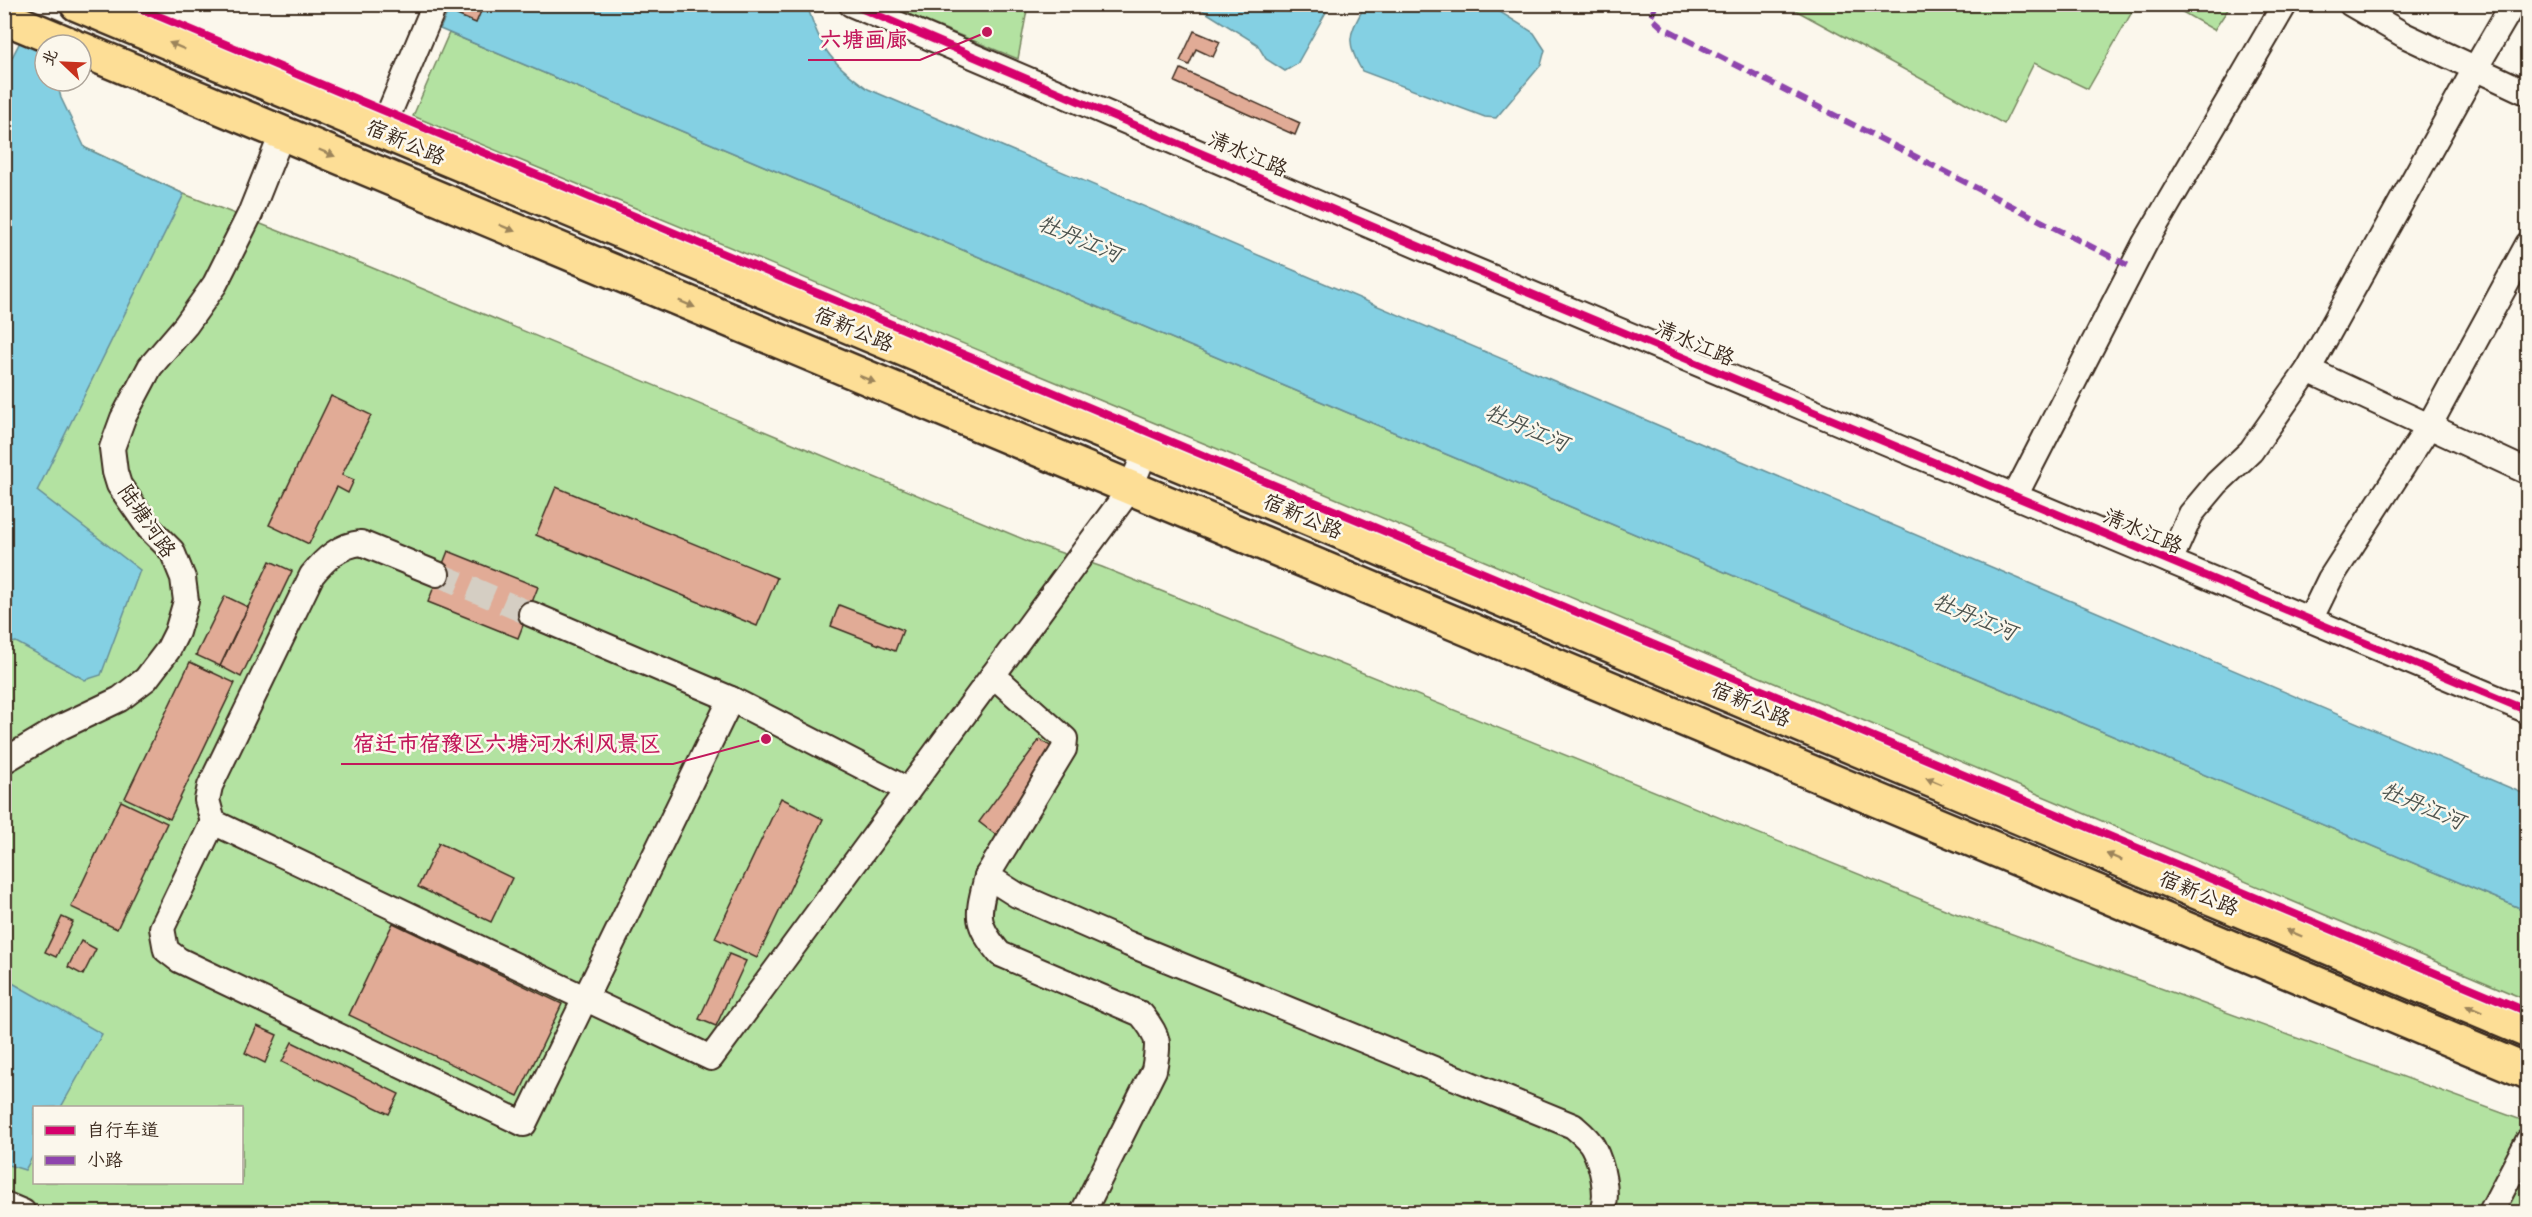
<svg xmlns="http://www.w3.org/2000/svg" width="2532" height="1217" font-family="'Playpen Sans','LXGW WenKai TC',sans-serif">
  <rect width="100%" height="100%" fill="#fbf7ec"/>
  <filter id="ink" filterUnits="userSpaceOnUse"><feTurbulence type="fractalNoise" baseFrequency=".0167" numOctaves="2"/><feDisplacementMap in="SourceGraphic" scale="12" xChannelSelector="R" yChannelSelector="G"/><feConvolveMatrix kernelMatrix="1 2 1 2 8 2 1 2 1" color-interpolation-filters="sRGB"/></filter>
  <g filter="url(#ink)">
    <g fill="#b3e2a1" stroke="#778660" stroke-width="1.5" fill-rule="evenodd">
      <path d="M886 5H1028L1018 59Z"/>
      <path d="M1786 5 2136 4V5L2088 89 2034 63 2004 124Z"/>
      <path d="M2170 5 2231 4V5L2214 30Z"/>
      <path d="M449 33 2527 911V1000L1266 469 413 116Z"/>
      <path d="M4 110 184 194 363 264 1030 542 1102 567 1952 912 2527 1122V1212H5ZM34 1108H242V1182H34Z"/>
    </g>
    <g fill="#84d0e3" stroke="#678e94" stroke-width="1.5">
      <path d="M39 5 45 45V81H63L59 90 61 98 85 148 184 194 37 491 140 570 101 675 85 680 16 642 5 644 4 73Z"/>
      <path d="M451 5H807C821 49 829 61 868 89L2527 795V911L440 29Z"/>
      <path d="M1194 5H1261L1269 9 1290 10 1297 5H1330L1297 64 1285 71 1266 59 1257 44Z"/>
      <path d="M1365 5H1489L1534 33 1545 50 1541 65 1496 118 1485 117 1362 71C1344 39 1350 34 1365 5Z"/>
      <path d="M9 981 102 1034 61 1107 34 1108V1154L25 1170 5 1164 4 982Z"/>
    </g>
    <path fill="#fbf7ec" d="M36 4H103L83 46 21 35Z"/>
    <g fill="#e1ab96" stroke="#3b2a1e" stroke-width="1.5">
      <path d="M462 4H484L476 23 457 15Z"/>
      <path d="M1194 31 1220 42 1213 57 1196 49 1189 65 1180 61Z"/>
      <path d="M1181 69 1300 123 1295 135 1175 82Z"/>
      <path d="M331 396 371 415 342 475 354 480 348 493 337 487 309 544 269 525Z"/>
      <path d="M556 487 777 578 757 626 536 535Z"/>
      <path d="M448 551 538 587 518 638 428 602Z"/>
      <path d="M270 561 292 571 241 677 220 666Z"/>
      <path d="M225 596 248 607 220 666 196 655Z"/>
      <path d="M839 605 903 630 895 651 831 626Z"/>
      <path d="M190 662 235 683 170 819 125 798Z"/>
      <path d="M1040 739 1057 751 996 835 979 822Z"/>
      <path d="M781 798 823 819 757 958 715 938Z"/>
      <path d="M121 801 167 823 117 929 71 907Z"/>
      <path d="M439 843 512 878 491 922 418 887Z"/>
      <path d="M62 917 73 922 56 957 45 952Z"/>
      <path d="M393 923 562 1004 518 1096 349 1015Z"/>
      <path d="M81 941 96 949 83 975 68 967Z"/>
      <path d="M729 954 746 961 716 1026 699 1019Z"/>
      <path d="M257 1026 277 1035 265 1063 245 1053Z"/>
      <path d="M292 1042 399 1094 389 1114 282 1062Z"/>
    </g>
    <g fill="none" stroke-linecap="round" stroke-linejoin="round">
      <path stroke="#d5cec3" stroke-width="24" stroke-dasharray="24 12" stroke-linecap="butt" d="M437 574 531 614"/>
      <defs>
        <g id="minor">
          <path d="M851 4 1453 261 2528 711"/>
          <path d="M2351 4 2404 35 2528 93"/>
          <path d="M389 113 435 4"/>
          <path d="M2308 370 2528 472"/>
          <path d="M2015 496 2145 243 2285 4"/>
          <path d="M2170 561 2191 514 2217 483 2251 451 2308 370 2475 69 2513 4"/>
          <path d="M437 574 361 543C340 545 325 559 312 575L210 786 207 800 213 822 711 1058 1130 489 1146 450"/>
          <path d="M531 614 731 699"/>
          <path d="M2310 620 2330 579 2429 426 2528 244"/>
          <path d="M993 675 1065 739 1064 749 987 876 1017 895 1129 944 1573 1126C1580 1132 1589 1139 1593 1147 1602 1164 1609 1194 1602 1212"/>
          <path d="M4 761 61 727 120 699 146 679 168 650 177 632 186 601 183 578 172 551 149 528 119 485 115 472 112 448 123 418 150 367 186 325 215 284 250 214 282 134"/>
          <path d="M213 822 162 928 166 950 179 960 524 1124 731 699 908 790"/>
          <path d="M987 876C978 914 973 922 1000 954L1141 1014C1160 1037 1159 1042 1154 1070L1083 1212"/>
          <path d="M4 1204 23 1212"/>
          <path d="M2491 1212 2528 1141"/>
        </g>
        <g id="highway">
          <path d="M77 4 1258 497 2528 1031"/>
          <path d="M4 17 71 45"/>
          <path d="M81 49 2528 1072"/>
        </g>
      </defs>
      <use href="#minor" stroke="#3b2a1e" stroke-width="28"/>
      <use href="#highway" stroke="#3b2a1e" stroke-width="38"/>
      <use href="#minor" stroke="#fbf7ec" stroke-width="24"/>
      <use href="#highway" stroke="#fdde96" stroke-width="33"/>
      <path stroke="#8e44ad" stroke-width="6" stroke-dasharray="12 6" stroke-linecap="butt" d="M1656 4 1651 17 1662 27 2133 268"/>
      <defs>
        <g id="cycleway">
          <path d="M130 4 2528 1012"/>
          <path d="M851 4 1453 261 2528 711"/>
        </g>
      </defs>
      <use href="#cycleway" stroke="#fbf7ec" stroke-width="11"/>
      <use href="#cycleway" stroke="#d6006c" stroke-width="8"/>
    </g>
    <defs><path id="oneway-solid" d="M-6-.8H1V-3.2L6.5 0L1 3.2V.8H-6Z" transform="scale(1.5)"/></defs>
    <g fill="#9c845a">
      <use href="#oneway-solid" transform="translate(177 46) rotate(-157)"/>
      <use href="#oneway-solid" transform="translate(327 153) rotate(23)"/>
      <use href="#oneway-solid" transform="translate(507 228) rotate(23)"/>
      <use href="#oneway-solid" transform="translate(687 304) rotate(23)"/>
      <use href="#oneway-solid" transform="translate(867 379) rotate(23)"/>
      <use href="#oneway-solid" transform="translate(1934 781) rotate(-157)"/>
      <use href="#oneway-solid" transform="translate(2114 857) rotate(-157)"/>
      <use href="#oneway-solid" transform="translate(2294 933) rotate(-157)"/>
      <use href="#oneway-solid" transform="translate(2474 1009) rotate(-157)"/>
    </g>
  </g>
  <g text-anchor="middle" stroke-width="5" stroke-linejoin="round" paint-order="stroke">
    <g font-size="21" fill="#3b2a1e" stroke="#fbf7ec">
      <text transform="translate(406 142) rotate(23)" y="7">宿新公路</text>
      <text transform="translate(1248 154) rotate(23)" y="7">清水江路</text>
      <text transform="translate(854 329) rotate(23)" y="7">宿新公路</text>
      <text transform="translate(1695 343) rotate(23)" y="7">清水江路</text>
      <text transform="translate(1303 516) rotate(23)" y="7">宿新公路</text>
      <text transform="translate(147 521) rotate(55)" y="7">陆塘河路</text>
      <text transform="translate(2143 531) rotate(23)" y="7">清水江路</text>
      <text transform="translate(1751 704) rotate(23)" y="7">宿新公路</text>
      <text transform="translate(2199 893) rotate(23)" y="7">宿新公路</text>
    </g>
    <g font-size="22" font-style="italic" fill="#4d544f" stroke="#fbf7ec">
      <text transform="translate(1080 238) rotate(23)" y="8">牡丹江河</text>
      <text transform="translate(1527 427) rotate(23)" y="8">牡丹江河</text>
      <text transform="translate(1975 616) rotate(23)" y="8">牡丹江河</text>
      <text transform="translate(2423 805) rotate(23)" y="8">牡丹江河</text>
    </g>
  </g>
  <path fill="none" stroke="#c2185b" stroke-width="2" d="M987 32L920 60H808M766 739L673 764H341"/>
  <g fill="#c2185b" stroke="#fbf7ec" stroke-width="2">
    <circle cx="987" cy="32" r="6"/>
    <circle cx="766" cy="739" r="6"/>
  </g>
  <g font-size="22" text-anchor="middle" font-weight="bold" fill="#c2185b" stroke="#fbf7ec" stroke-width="5" stroke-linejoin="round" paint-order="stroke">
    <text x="864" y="47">六塘画廊</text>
    <text x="507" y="751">宿迁市宿豫区六塘河水利风景区</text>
  </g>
  <rect width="2532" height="1217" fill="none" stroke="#fbf7ec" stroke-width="24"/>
  <rect x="12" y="12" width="2508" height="1193" fill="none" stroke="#3b2a1e" stroke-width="2" filter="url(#ink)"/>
  <rect x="33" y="1106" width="210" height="78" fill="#fbf7ec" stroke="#aea59a" stroke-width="1.5"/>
  <rect x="45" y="1126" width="30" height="9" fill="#d6006c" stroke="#aea59a" stroke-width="1.5"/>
  <text x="87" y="1136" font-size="18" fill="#3b2a1e">自行车道</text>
  <rect x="45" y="1156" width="30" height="9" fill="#8e44ad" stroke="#aea59a" stroke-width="1.5"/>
  <text x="87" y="1166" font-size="18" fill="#3b2a1e">小路</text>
  <g transform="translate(63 63) rotate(293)"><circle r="28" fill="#fbf7ec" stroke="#aea59a" stroke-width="1.5"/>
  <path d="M0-4.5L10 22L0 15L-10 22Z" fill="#c8321e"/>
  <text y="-9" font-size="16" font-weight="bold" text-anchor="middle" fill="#3b2a1e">北</text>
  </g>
</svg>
